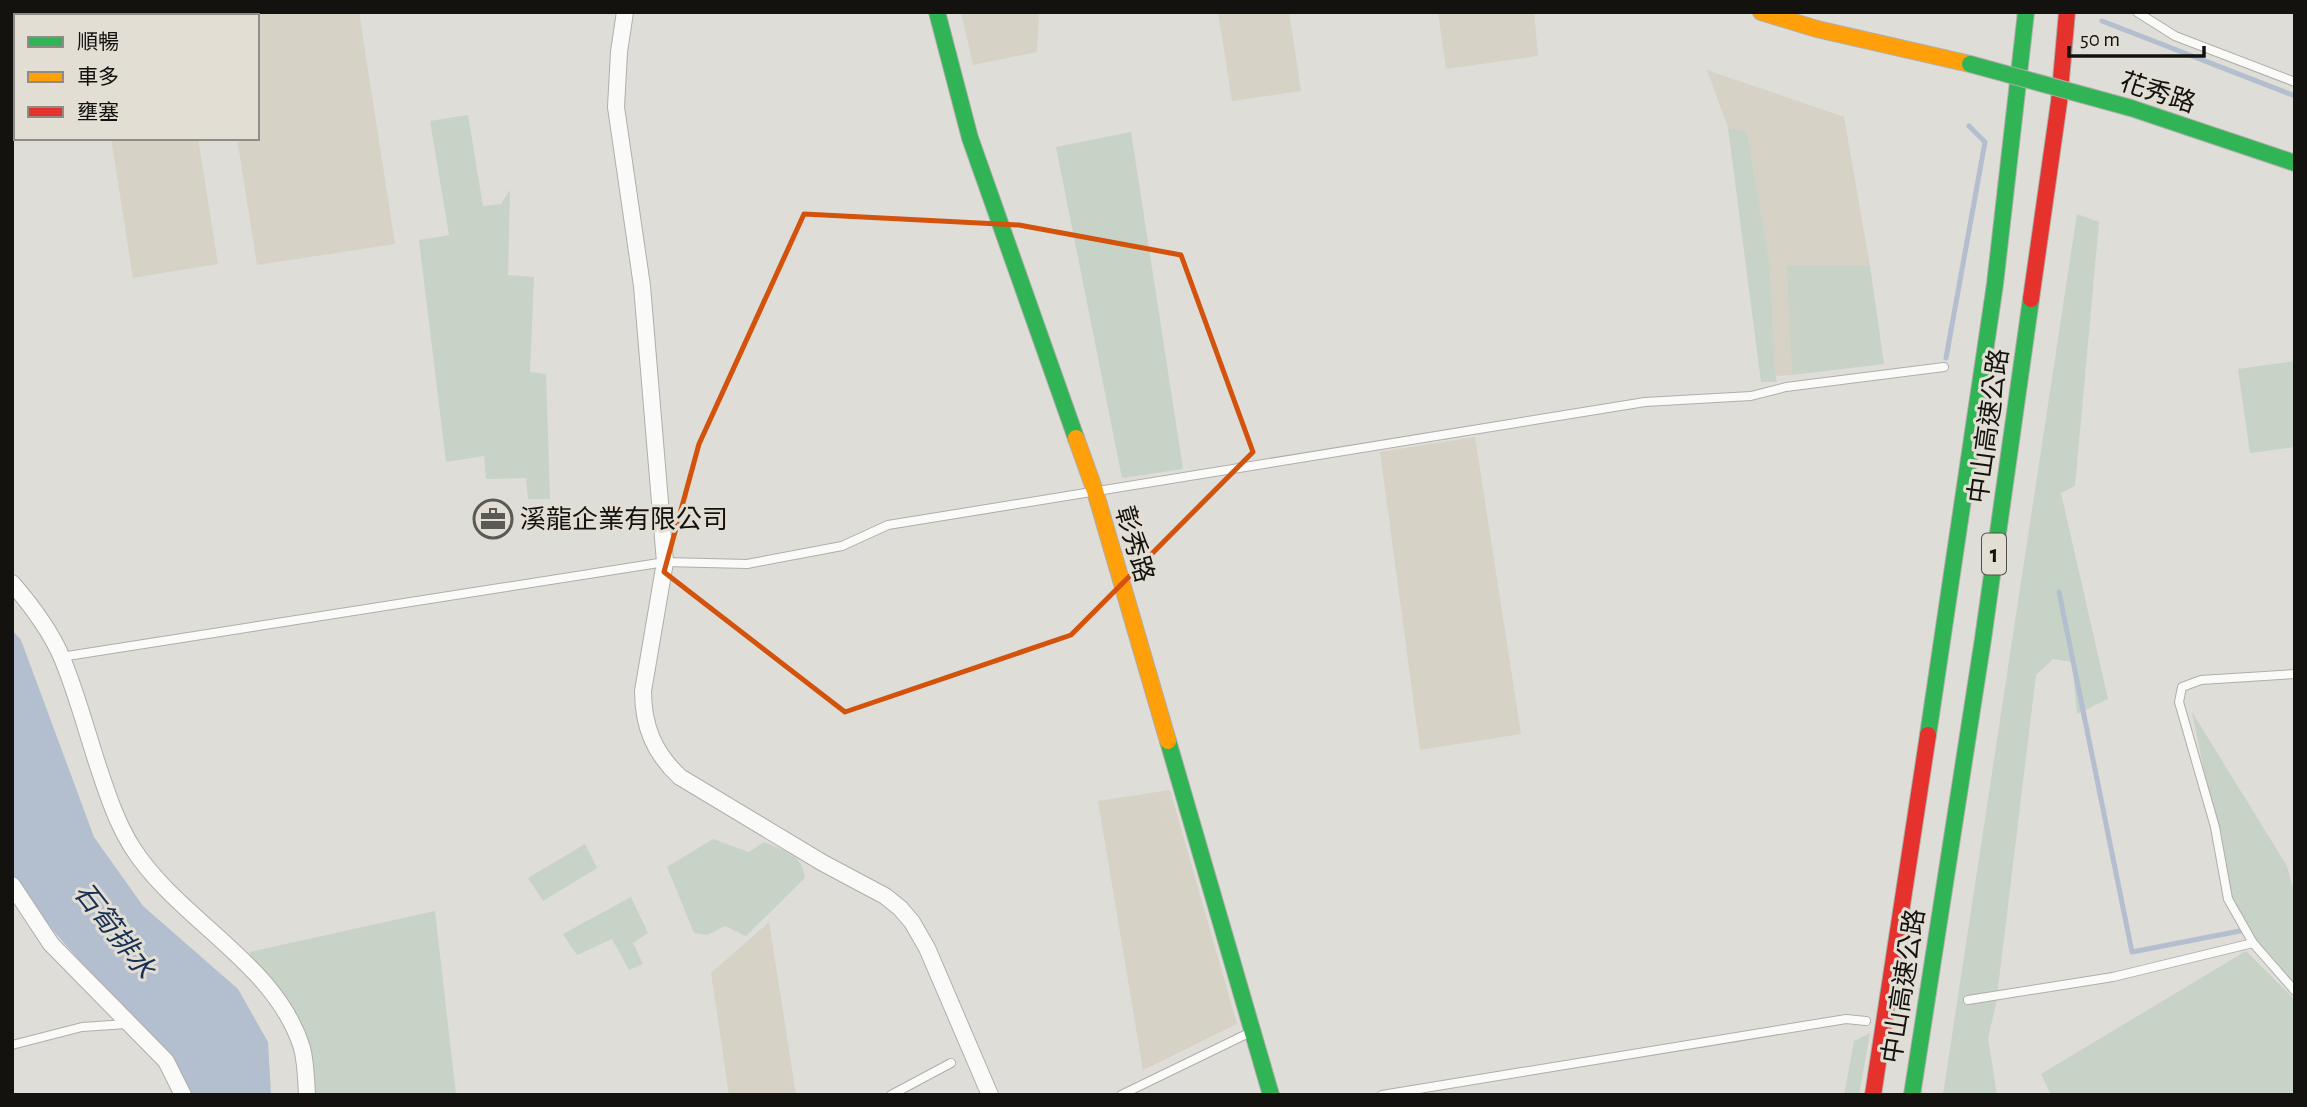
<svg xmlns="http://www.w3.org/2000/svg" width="2307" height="1107" font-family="'Alegreya Sans','Noto Sans TC',sans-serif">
  <rect width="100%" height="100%" fill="#deddd8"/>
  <g fill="#d6d2c6">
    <path d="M217 12H359L395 244 257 265 237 138H257V16H218Z"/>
    <path d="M961 12H1039L1037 52 973 65Z"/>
    <path d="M1218 12H1289L1301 91 1232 101Z"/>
    <path d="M1438 12H1534L1538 56 1446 69Z"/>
    <path d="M1707 70 1844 117 1870 266H1788L1792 375 1775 376 1770 266 1747 131 1728 128Z"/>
    <path d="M111 138H198L218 264 133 278Z"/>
    <path d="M1475 437 1521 734 1420 750 1380 452Z"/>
    <path d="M1170 790 1237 1024 1143 1070 1098 801Z"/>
    <path d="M769 922 796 1095H729L711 973Z"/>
  </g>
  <g fill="#c7d3c6">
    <path d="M468 115 483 206 501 204 510 190 508 275 534 277 530 372 546 374 550 499H528L526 478 486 479 484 456 446 462 419 240 449 235 430 121Z"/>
    <path d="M1728 128 1747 131 1770 266 1775 375 1777 382H1761Z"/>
    <path d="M1131 132 1183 469 1122 478 1056 147Z"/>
    <path d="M2077 214 2099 222 2075 486 2061 493 2108 699 2077 714 2072 662 2053 659 2036 675 1996 1004 1988 1038 1997 1095H1943Z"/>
    <path d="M1787 266H1870L1884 364 1792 375Z"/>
    <path d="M2295 361V447L2250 453 2238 369Z"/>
    <path d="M2192 712 2287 866 2295 897V984L2245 931 2232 909Z"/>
    <path d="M713 839 749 852 764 842C784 851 802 853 805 878L746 936 725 926 707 935 694 933 667 867Z"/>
    <path d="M585 844 597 868 543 901 528 878Z"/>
    <path d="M631 897 648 933 633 943 643 964 629 970 612 939 577 955 563 934Z"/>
    <path d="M435 911 456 1095H310L293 1024 249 952Z"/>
    <path d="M2246 951 2295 1000V1095H2051L2041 1074Z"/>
    <path d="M1870 1033 1859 1095H1844L1854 1041Z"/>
  </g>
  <path fill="#b3bece" d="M12 630 21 640 94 837 143 906 238 989 268 1042 271 1095H185L184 1079 12 884Z"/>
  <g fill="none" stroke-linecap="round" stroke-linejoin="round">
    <g stroke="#b3bece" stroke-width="5">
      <path d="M2102 21 2295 96"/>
      <path d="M1946 358 1985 142 1969 126"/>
      <path d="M2059 592 2132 952 2245 930"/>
    </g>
    <defs>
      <g id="lane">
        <path d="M2137 12 2175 36 2295 82"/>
        <path d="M61 657 665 562 747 564 842 546 888 525 1645 402 1751 396 1786 387 1944 367"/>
        <path d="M2295 674 2201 680 2182 687 2179 702 2215 827 2228 899 2253 943 2295 991"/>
        <path d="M1968 1000 2113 977 2253 943"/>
        <path d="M12 1045 82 1027 127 1024"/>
        <path d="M891 1095 951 1063"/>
        <path d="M1121 1095 1251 1032"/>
        <path d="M1382 1095 1846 1019 1866 1021"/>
      </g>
      <g id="street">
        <path d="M625 12 619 52 616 107 642 286 665 562 643 691C643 726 654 753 680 777L823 863 885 896 900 908 912 922 927 948 990 1095"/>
        <path d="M12 583C31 605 51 632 62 658 77 694 87 733 99 769 108 796 117 823 132 847 178 920 276 963 302 1048 306 1063 306 1079 307 1095"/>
        <path d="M12 885 51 944 166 1061 183 1095"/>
      </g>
      <g id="fast">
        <path d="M937 12 970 138 1076 438"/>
        <path d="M2131 108 2295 163"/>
        <path d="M1928 735 1995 284 2026 12"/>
        <path d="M1168 741 1271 1095"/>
        <path d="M1912 1095 1983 639 2031 299"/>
      </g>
      <g id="slow">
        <path d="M1761 12 1817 29 1970 64"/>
        <path d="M1076 438 1095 491 1168 741"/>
      </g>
      <g id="jam">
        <path d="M2031 299 2059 102 2067 12"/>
        <path d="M1873 1095 1928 735"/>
      </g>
    </defs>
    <use href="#lane" stroke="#b0aeaa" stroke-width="10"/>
    <use href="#street" stroke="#b0aeaa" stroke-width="18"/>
    <use href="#fast" stroke="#b0aeaa" stroke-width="18"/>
    <use href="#slow" stroke="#b0aeaa" stroke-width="18"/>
    <use href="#jam" stroke="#b0aeaa" stroke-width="18"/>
    <use href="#lane" stroke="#fafaf9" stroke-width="8"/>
    <use href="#street" stroke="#fafaf9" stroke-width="16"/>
    <use href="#fast" stroke="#30b455" stroke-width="16"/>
    <use href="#slow" stroke="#ff9f0a" stroke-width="16"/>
    <use href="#jam" stroke="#e5322d" stroke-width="16"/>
    <defs>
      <path id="fast-bridge" d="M1970 64 2131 108"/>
    </defs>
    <use href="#fast-bridge" stroke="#b0aeaa" stroke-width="18" stroke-linecap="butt"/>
    <use href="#fast-bridge" stroke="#30b455" stroke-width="16"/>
  </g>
  <path fill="none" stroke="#d3520c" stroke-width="5" stroke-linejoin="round" d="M804 214 1019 225 1181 255 1253 452 1071 635 845 712 664 572 699 444Z"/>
  <defs>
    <symbol id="office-ring" viewBox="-11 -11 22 22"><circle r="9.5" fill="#e2ded4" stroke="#5a5955" stroke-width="1.5"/><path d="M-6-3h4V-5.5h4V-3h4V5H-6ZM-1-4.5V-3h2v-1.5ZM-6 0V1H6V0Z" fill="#5a5955"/></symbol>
  </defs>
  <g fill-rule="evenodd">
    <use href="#office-ring" x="471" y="497" width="44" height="44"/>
  </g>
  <g text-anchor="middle" stroke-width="6" stroke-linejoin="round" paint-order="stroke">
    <rect fill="#e2ded4" stroke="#514f4a" stroke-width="2" x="1982" y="533.5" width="24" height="41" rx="5"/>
    <g font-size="24" font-weight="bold" fill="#13120f">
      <text x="1994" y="562">1</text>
    </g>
    <g font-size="26" fill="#13120f" stroke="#e2ded4">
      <text transform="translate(2158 92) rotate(18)" y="9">花秀路</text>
      <text transform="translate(1988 426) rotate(-82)" y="9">中山高速公路</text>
      <text transform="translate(1135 544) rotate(74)" y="9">彰秀路</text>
      <text transform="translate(1903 986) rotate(-81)" y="9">中山高速公路</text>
    </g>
    <g font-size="26" fill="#13120f" stroke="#e2ded4" text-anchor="start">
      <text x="520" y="528">溪龍企業有限公司</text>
    </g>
    <g font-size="28" font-style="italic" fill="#173053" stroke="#e2ded4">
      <text transform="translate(115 930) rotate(52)" y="10">石筍排水</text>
    </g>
  </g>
  <rect width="2307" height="1107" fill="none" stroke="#13120f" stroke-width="28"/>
  <rect x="14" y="14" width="245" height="126" fill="#e2ded4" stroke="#8f8c85" stroke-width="2"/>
  <rect x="28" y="37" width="35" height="10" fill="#30b455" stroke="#8f8c85" stroke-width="2"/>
  <text x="77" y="49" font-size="21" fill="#13120f">順暢</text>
  <rect x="28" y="72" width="35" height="10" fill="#ff9f0a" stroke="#8f8c85" stroke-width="2"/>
  <text x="77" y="84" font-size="21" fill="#13120f">車多</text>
  <rect x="28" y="107" width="35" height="10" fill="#e5322d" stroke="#8f8c85" stroke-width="2"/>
  <text x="77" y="119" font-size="21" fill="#13120f">壅塞</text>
  <path d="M2069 46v10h135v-10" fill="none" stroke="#13120f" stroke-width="3.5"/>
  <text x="2080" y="46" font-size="21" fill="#13120f" stroke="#e2ded4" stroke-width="5" paint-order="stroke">50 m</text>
</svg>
